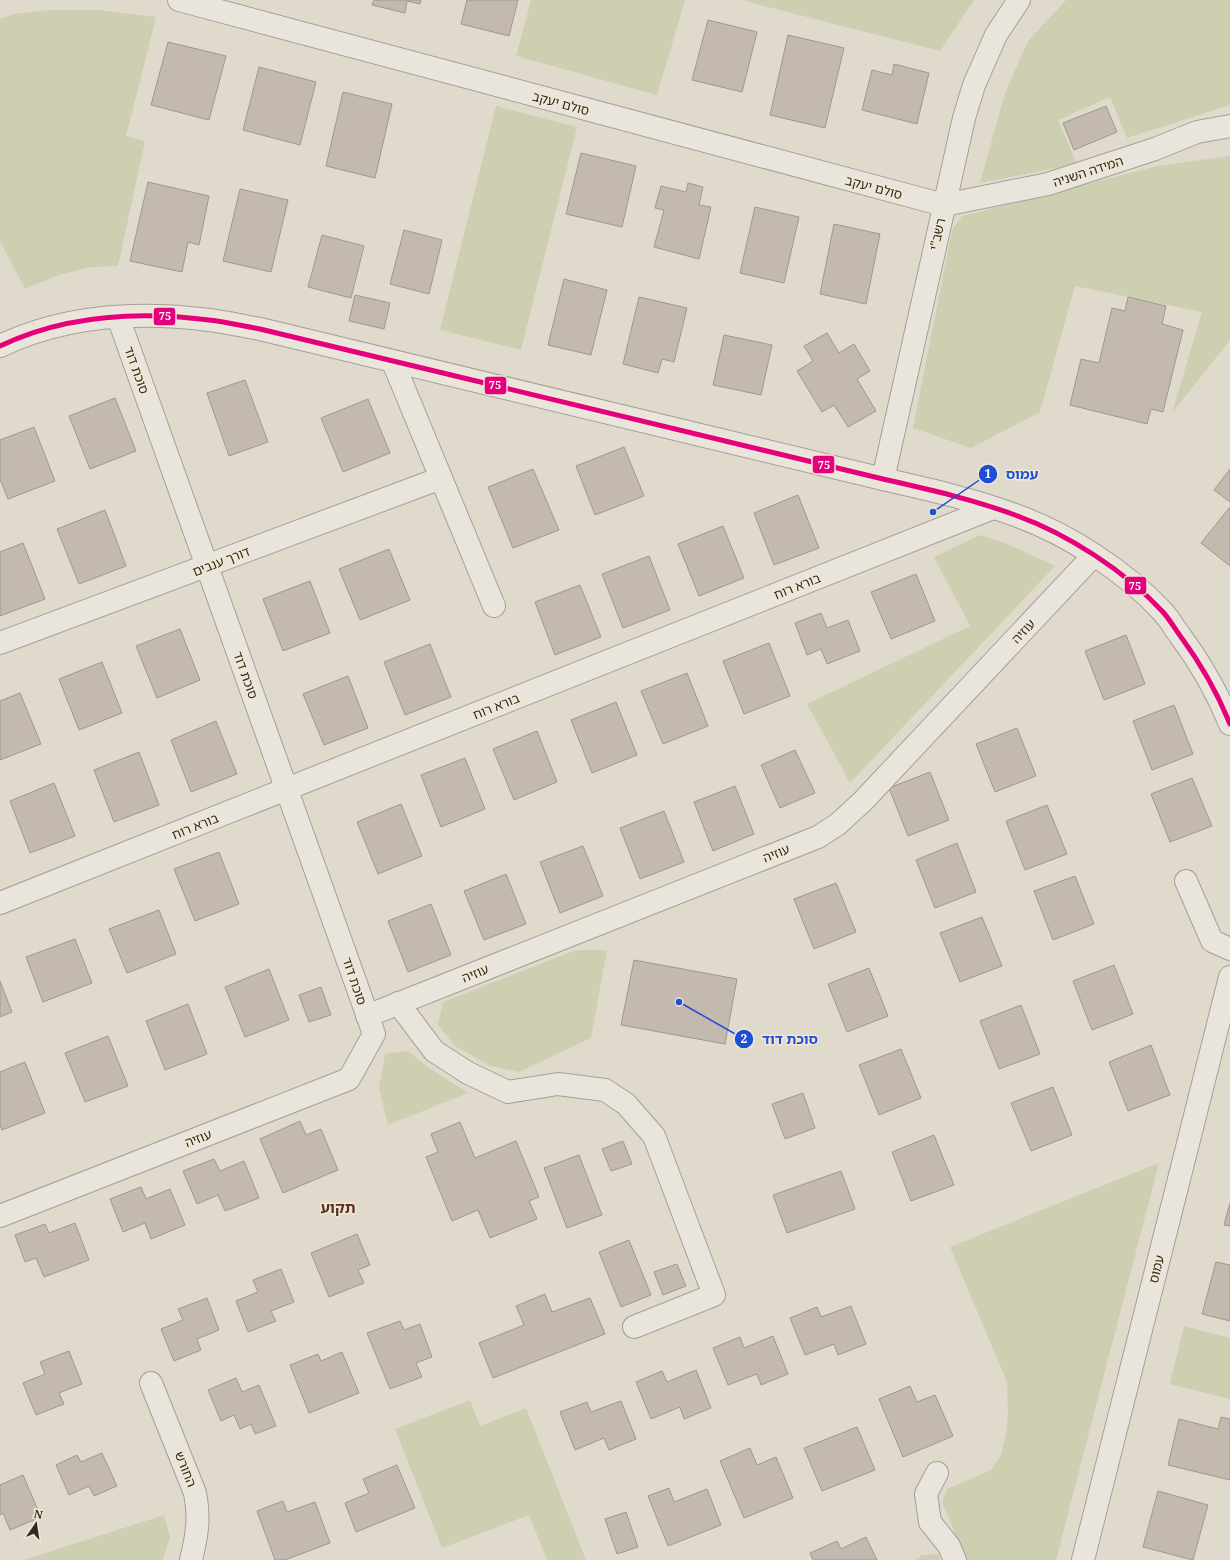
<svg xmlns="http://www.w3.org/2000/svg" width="1230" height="1560" font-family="'Noto Serif','Noto Sans Hebrew',serif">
  <rect width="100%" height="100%" fill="#e0dacd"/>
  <g fill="#ceceb1">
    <path d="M531 0H685L657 95 516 56Z"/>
    <path d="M741 0H974L940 51Z"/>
    <path d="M1066 0H1230V105L1127 138 1110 97 1058 120 1077 164 980 183 1005 93 1028 41Z"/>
    <path d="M50 10H98L156 17 126 136 145 141 118 266 91 267 59 275 25 289 0 241V19L14 14Z"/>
    <path d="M496 106 577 127 521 350 440 330Z"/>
    <path d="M1230 156V340L1172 413 1202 312 1075 286 1040 412 971 448 913 428 952 230 962 216 1157 166Z"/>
    <path d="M980 535 1005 543 1055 566 850 783 807 704 970 626 934 557Z"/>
    <path d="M576 950H607L591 1038 519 1072 490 1066 455 1046 438 1025 443 1002Z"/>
    <path d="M408 1051 428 1067 468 1093 388 1125 379 1088 385 1054Z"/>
    <path d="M1159 1163 1056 1560H966L942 1502 947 1489 991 1470 1001 1455 1006 1434 1008 1413 1007 1382 950 1247Z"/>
    <path d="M1184 1326 1230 1338V1399L1170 1384Z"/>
    <path d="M470 1400 480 1426 526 1408 586 1560H547L529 1515 442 1548 395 1429Z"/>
    <path d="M164 1515 170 1537 163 1560H24Z"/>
    <path d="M938 1554 940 1560H915L922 1555Z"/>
  </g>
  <g fill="#c3b9ae" stroke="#a0978d">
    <path d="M374 0H421L420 4 407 1 405 13 372 5Z"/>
    <path d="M467 0H518L509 36 461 24Z"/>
    <path d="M708 20 757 32 742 92 692 80Z"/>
    <path d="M788 35 844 48 825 128 770 115Z"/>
    <path d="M168 42 226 56 209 120 151 105Z"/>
    <path d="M894 64 929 73 917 124 862 110 872 70 892 75Z"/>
    <path d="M259 67 316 82 300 145 243 130Z"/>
    <path d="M343 92 392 104 375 178 326 166Z"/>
    <path d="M1106 106 1117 132 1074 150 1063 123Z"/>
    <path d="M581 153 636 166 622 227 566 214Z"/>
    <path d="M148 182 209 196 199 245 188 242 182 272 130 261Z"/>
    <path d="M688 183 703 187 699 205 711 207 699 259 654 247 664 210 655 208 661 186 686 192Z"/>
    <path d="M240 189 288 200 271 272 223 261Z"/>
    <path d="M755 207 799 217 784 283 740 273Z"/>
    <path d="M834 224 880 234 866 304 820 294Z"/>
    <path d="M404 230 442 240 429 294 390 284Z"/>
    <path d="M322 235 364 246 351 298 308 287Z"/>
    <path d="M564 279 607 290 591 355 548 345Z"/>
    <path d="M355 295 390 303 384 329 349 321Z"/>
    <path d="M639 297 687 308 674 362 662 359 658 373 623 364Z"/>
    <path d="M1128 297 1166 306 1162 324 1183 330 1163 412 1151 409 1147 424 1070 405 1081 359 1099 363 1112 308 1125 311Z"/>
    <path d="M827 333 839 353 854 344 870 371 857 379 876 411 848 427 834 405 822 412 797 371 813 361 804 346Z"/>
    <path d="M724 335 772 345 761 395 713 385Z"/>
    <path d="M245 380 268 442 229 456 207 393Z"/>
    <path d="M115 398 136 451 90 469 69 416Z"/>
    <path d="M368 399 390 453 343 472 321 418Z"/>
    <path d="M34 427 55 481 8 499 0 479V440Z"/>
    <path d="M624 447 644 496 595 515 576 466Z"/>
    <path d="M533 469 559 530 513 548 488 487Z"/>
    <path d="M1230 469V502L1214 490Z"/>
    <path d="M798 495 819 548 774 565 754 513Z"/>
    <path d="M1230 507V566L1201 543Z"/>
    <path d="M105 510 126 566 79 584 57 529Z"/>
    <path d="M723 526 744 578 699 596 678 544Z"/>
    <path d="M23 543 45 599 0 616V552Z"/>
    <path d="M389 549 410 600 360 620 339 569Z"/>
    <path d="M649 556 670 610 623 628 602 574Z"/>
    <path d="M916 574 935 621 891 639 871 592Z"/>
    <path d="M310 581 330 633 283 651 263 599Z"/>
    <path d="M580 585 601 637 555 655 535 602Z"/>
    <path d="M821 613 827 628 848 620 860 651 827 664 821 649 807 655 795 623Z"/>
    <path d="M180 629 200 680 157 698 136 646Z"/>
    <path d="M1126 635 1145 684 1104 700 1085 651Z"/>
    <path d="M769 643 790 696 744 714 723 661Z"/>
    <path d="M430 644 451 697 405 715 384 662Z"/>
    <path d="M102 662 122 713 79 730 59 679Z"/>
    <path d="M687 673 708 726 663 744 641 691Z"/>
    <path d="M348 676 368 728 324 745 303 694Z"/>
    <path d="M20 693 41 744 0 760V701Z"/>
    <path d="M616 702 637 755 592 773 571 720Z"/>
    <path d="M1174 705 1193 754 1152 770 1133 721Z"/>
    <path d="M216 721 237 774 191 792 171 740Z"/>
    <path d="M1017 728 1036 776 995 792 976 744Z"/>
    <path d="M537 731 557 782 514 800 493 749Z"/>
    <path d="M795 750 815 793 780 808 761 765Z"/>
    <path d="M139 752 159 805 114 822 94 770Z"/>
    <path d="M465 758 485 809 441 827 421 775Z"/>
    <path d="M930 772 949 820 908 836 889 788Z"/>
    <path d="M1192 778 1212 826 1170 842 1151 794Z"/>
    <path d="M54 783 75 836 30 853 10 801Z"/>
    <path d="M735 786 754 834 713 851 694 802Z"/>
    <path d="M401 804 422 856 378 874 357 822Z"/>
    <path d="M1047 805 1067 854 1025 870 1006 821Z"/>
    <path d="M664 811 684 862 640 879 620 828Z"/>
    <path d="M957 843 976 892 935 908 916 860Z"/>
    <path d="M583 846 603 896 560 913 540 862Z"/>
    <path d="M219 852 239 904 195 921 174 869Z"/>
    <path d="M506 874 526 924 484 940 464 891Z"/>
    <path d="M1075 876 1094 924 1053 940 1034 891Z"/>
    <path d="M836 883 856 932 814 949 794 899Z"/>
    <path d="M431 904 451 955 408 972 388 921Z"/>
    <path d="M159 910 176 954 127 973 109 929Z"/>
    <path d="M982 917 1002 966 960 982 940 933Z"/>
    <path d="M75 939 92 983 43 1002 26 957Z"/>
    <path d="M634 960 737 979 725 1044 621 1025Z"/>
    <path d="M1114 965 1133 1014 1092 1030 1073 981Z"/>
    <path d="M869 968 888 1016 847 1032 828 984Z"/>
    <path d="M269 969 289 1020 245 1037 225 987Z"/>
    <path d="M0 981 12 1012 0 1017Z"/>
    <path d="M321 987 331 1015 309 1022 299 995Z"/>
    <path d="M188 1004 207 1054 165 1070 146 1021Z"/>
    <path d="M1021 1005 1040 1054 999 1069 980 1021Z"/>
    <path d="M108 1036 128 1086 85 1102 65 1053Z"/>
    <path d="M1151 1045 1170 1095 1128 1111 1109 1062Z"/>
    <path d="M901 1049 921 1098 879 1115 859 1065Z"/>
    <path d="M25 1062 45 1113 2 1130 0 1125V1072Z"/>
    <path d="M1053 1087 1072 1135 1031 1151 1011 1103Z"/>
    <path d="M803 1093 815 1128 785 1139 772 1104Z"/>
    <path d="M300 1121 306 1135 321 1129 338 1170 283 1193 260 1139Z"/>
    <path d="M460 1122 475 1158 516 1141 539 1197 529 1201 537 1219 490 1238 478 1210 452 1221 426 1157 438 1152 431 1134Z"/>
    <path d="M934 1135 954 1185 911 1201 892 1152Z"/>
    <path d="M623 1141 632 1164 611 1171 602 1149Z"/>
    <path d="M579 1155 602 1215 567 1228 544 1168Z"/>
    <path d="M214 1159 220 1171 244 1161 259 1198 225 1211 218 1195 197 1204 183 1171Z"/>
    <path d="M841 1171 855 1209 787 1233 773 1195Z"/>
    <path d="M141 1187 146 1199 170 1189 185 1225 151 1239 145 1223 123 1232 110 1199Z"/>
    <path d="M1230 1203V1226L1224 1225Z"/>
    <path d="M75 1223 89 1260 44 1277 36 1258 25 1262 15 1235 45 1224 49 1233Z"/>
    <path d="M357 1234 370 1265 358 1270 364 1283 329 1297 311 1253Z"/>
    <path d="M629 1240 651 1295 621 1307 599 1252Z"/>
    <path d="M1216 1262 1230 1265V1321L1202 1314Z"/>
    <path d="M677 1264 686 1286 663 1295 654 1272Z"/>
    <path d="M281 1269 294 1302 271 1311 276 1321 248 1332 236 1301 258 1292 253 1280Z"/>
    <path d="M545 1294 552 1312 590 1298 605 1334 493 1378 479 1343 524 1325 516 1306Z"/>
    <path d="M207 1298 219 1330 197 1339 201 1350 174 1361 161 1329 183 1320 178 1309Z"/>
    <path d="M851 1306 866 1344 838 1355 834 1344 805 1355 790 1318 817 1307 821 1317Z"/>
    <path d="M400 1321 404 1330 420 1324 432 1357 416 1363 422 1377 390 1389 367 1333Z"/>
    <path d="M773 1336 788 1374 761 1385 757 1374 728 1385 713 1348 740 1337 744 1348Z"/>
    <path d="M69 1351 82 1384 59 1393 64 1404 36 1415 23 1383 45 1374 40 1362Z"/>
    <path d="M342 1352 359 1393 309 1413 290 1365 318 1354 321 1361Z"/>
    <path d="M696 1370 711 1408 684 1419 680 1407 651 1419 636 1382 662 1371 667 1382Z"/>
    <path d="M236 1378 242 1392 259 1385 276 1426 255 1434 251 1424 240 1429 234 1415 221 1421 208 1390Z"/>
    <path d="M910 1386 917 1402 935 1395 953 1436 903 1457 879 1399Z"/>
    <path d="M621 1401 636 1439 609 1450 604 1438 575 1450 560 1412 587 1402 591 1412Z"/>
    <path d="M1221 1417 1230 1419V1480L1168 1465 1179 1419 1218 1429Z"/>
    <path d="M857 1427 875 1470 822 1491 804 1448Z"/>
    <path d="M750 1448 757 1465 776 1457 793 1498 744 1518 720 1461Z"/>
    <path d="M102 1453 117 1486 94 1496 89 1486 69 1495 56 1465 77 1455 81 1462Z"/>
    <path d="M397 1465 415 1508 356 1532 345 1503 369 1493 363 1479Z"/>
    <path d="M23 1475 41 1517 10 1530 3 1513 0 1515V1485Z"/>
    <path d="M669 1488 674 1502 707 1489 721 1525 668 1546 648 1496Z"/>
    <path d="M1158 1491 1208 1505 1193 1560 1143 1547Z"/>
    <path d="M283 1501 287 1512 315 1502 330 1543 285 1560H275L257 1511Z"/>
    <path d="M626 1512 638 1547 617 1554 605 1519Z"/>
    <path d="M866 1537 877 1560H813L810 1553 837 1541 841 1549Z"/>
  </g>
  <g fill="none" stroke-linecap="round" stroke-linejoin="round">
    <defs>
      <g id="minor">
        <path d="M179 0 944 205 1048 184 1155 149 1197 132 1230 126"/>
        <path d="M0 346C65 315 139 311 209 320 226 322 243 326 260 329L883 479C927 489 972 499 1015 515 1068 534 1125 571 1163 612 1170 620 1175 629 1181 637 1201 664 1217 692 1230 724"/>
        <path d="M393 362 494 606"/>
        <path d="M883 479 964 118 974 85 996 35 1019 0"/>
        <path d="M0 643 441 478"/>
        <path d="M1186 881 1212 941 1230 949"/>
        <path d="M0 903 993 508"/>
        <path d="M398 1003 434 1051 468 1073 508 1092 558 1084 605 1090 626 1104 654 1136 714 1295 634 1327"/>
        <path d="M367 1016 818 837 838 824 863 801 1094 555"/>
        <path d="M0 1216 349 1079 374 1034 118 317"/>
        <path d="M151 1383 195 1493C200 1518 197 1535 191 1560"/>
        <path d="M937 1473 926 1494 930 1522 949 1546 955 1560"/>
        <path d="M1083 1560 1230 977"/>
      </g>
    </defs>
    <use href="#minor" stroke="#a59f96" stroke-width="24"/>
    <use href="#minor" stroke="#e9e5dd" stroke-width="22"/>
    <defs>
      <path id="bus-1" d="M0 346C65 315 139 311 209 320 226 322 243 326 260 329L883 479C927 489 972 499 1015 515 1068 534 1125 571 1163 612 1170 620 1175 629 1181 637 1201 664 1217 692 1230 724"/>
    </defs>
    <use href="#bus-1" stroke="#f0e8d3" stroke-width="8"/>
    <use href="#bus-1" stroke="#e5007d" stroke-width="5"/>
  </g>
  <g text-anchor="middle" stroke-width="3" stroke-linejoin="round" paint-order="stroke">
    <g font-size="13" fill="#33281f" stroke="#f0e8d3">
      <text transform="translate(561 103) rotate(15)" y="5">סולם יעקב</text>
      <text transform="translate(1088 171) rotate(-18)" y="5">המידה השניה</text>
      <text transform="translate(874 187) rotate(15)" y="5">סולם יעקב</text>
      <text transform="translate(937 234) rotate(-77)" y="5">רשב"י</text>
      <text transform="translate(137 370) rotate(70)" y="5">סוכת דוד</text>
      <text transform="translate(221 561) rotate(-21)" y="5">דורך ענבים</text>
      <text transform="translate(797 586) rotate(-22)" y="5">בורא רוח</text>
      <text transform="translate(1023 631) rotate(-47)" y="5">עוזיה</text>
      <text transform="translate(246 675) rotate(70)" y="5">סוכת דוד</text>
      <text transform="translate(496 706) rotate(-22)" y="5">בורא רוח</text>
      <text transform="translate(195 826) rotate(-22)" y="5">בורא רוח</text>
      <text transform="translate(776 853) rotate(-22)" y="5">עוזיה</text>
      <text transform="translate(475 973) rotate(-22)" y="5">עוזיה</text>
      <text transform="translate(355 981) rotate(71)" y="5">סוכת דוד</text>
      <text transform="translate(198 1138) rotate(-21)" y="5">עוזיה</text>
      <text transform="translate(1156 1269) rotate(-76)" y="5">עמוס</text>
      <text transform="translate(186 1469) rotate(68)" y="5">החורש</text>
    </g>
    <g font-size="15" font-weight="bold" fill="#5a2f24" stroke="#f0e8d3">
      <text x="338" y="1213">תקוע</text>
    </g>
  </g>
  <path fill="none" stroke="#1d4ed8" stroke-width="1.5" d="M933 512L988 474M679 1002L744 1039"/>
  <g fill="#1d4ed8" stroke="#f0e8d3" stroke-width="1.5">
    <circle cx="933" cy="512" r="4"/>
    <circle cx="679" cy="1002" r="4"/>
    <circle cx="988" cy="474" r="10"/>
    <circle cx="744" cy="1039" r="10"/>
  </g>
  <g font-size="12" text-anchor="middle" font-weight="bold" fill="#fff">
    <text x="988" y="478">1</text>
    <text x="744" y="1043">2</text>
  </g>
  <g font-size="14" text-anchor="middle" font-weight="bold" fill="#1d4ed8" stroke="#f0e8d3" stroke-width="3" stroke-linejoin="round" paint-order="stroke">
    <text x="1022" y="479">עמוס</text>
    <text x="790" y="1044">סוכת דוד</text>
  </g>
  <g stroke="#f0e8d3" stroke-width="1.5">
    <rect x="153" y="307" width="23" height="19" rx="4" fill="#e5007d"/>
    <rect x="484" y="376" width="23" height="19" rx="4" fill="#e5007d"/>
    <rect x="812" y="455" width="23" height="19" rx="4" fill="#e5007d"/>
    <rect x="1124" y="576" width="23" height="19" rx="4" fill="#e5007d"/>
  </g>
  <g font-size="11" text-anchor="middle" font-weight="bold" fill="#fff">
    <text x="165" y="320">75</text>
    <text x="495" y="389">75</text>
    <text x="824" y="469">75</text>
    <text x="1135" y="590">75</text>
  </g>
  <g transform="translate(36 1524) rotate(13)" stroke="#f0e8d3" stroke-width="3" paint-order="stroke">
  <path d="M0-3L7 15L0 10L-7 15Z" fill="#33281f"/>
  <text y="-6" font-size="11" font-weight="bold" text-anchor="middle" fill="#33281f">N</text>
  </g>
</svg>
